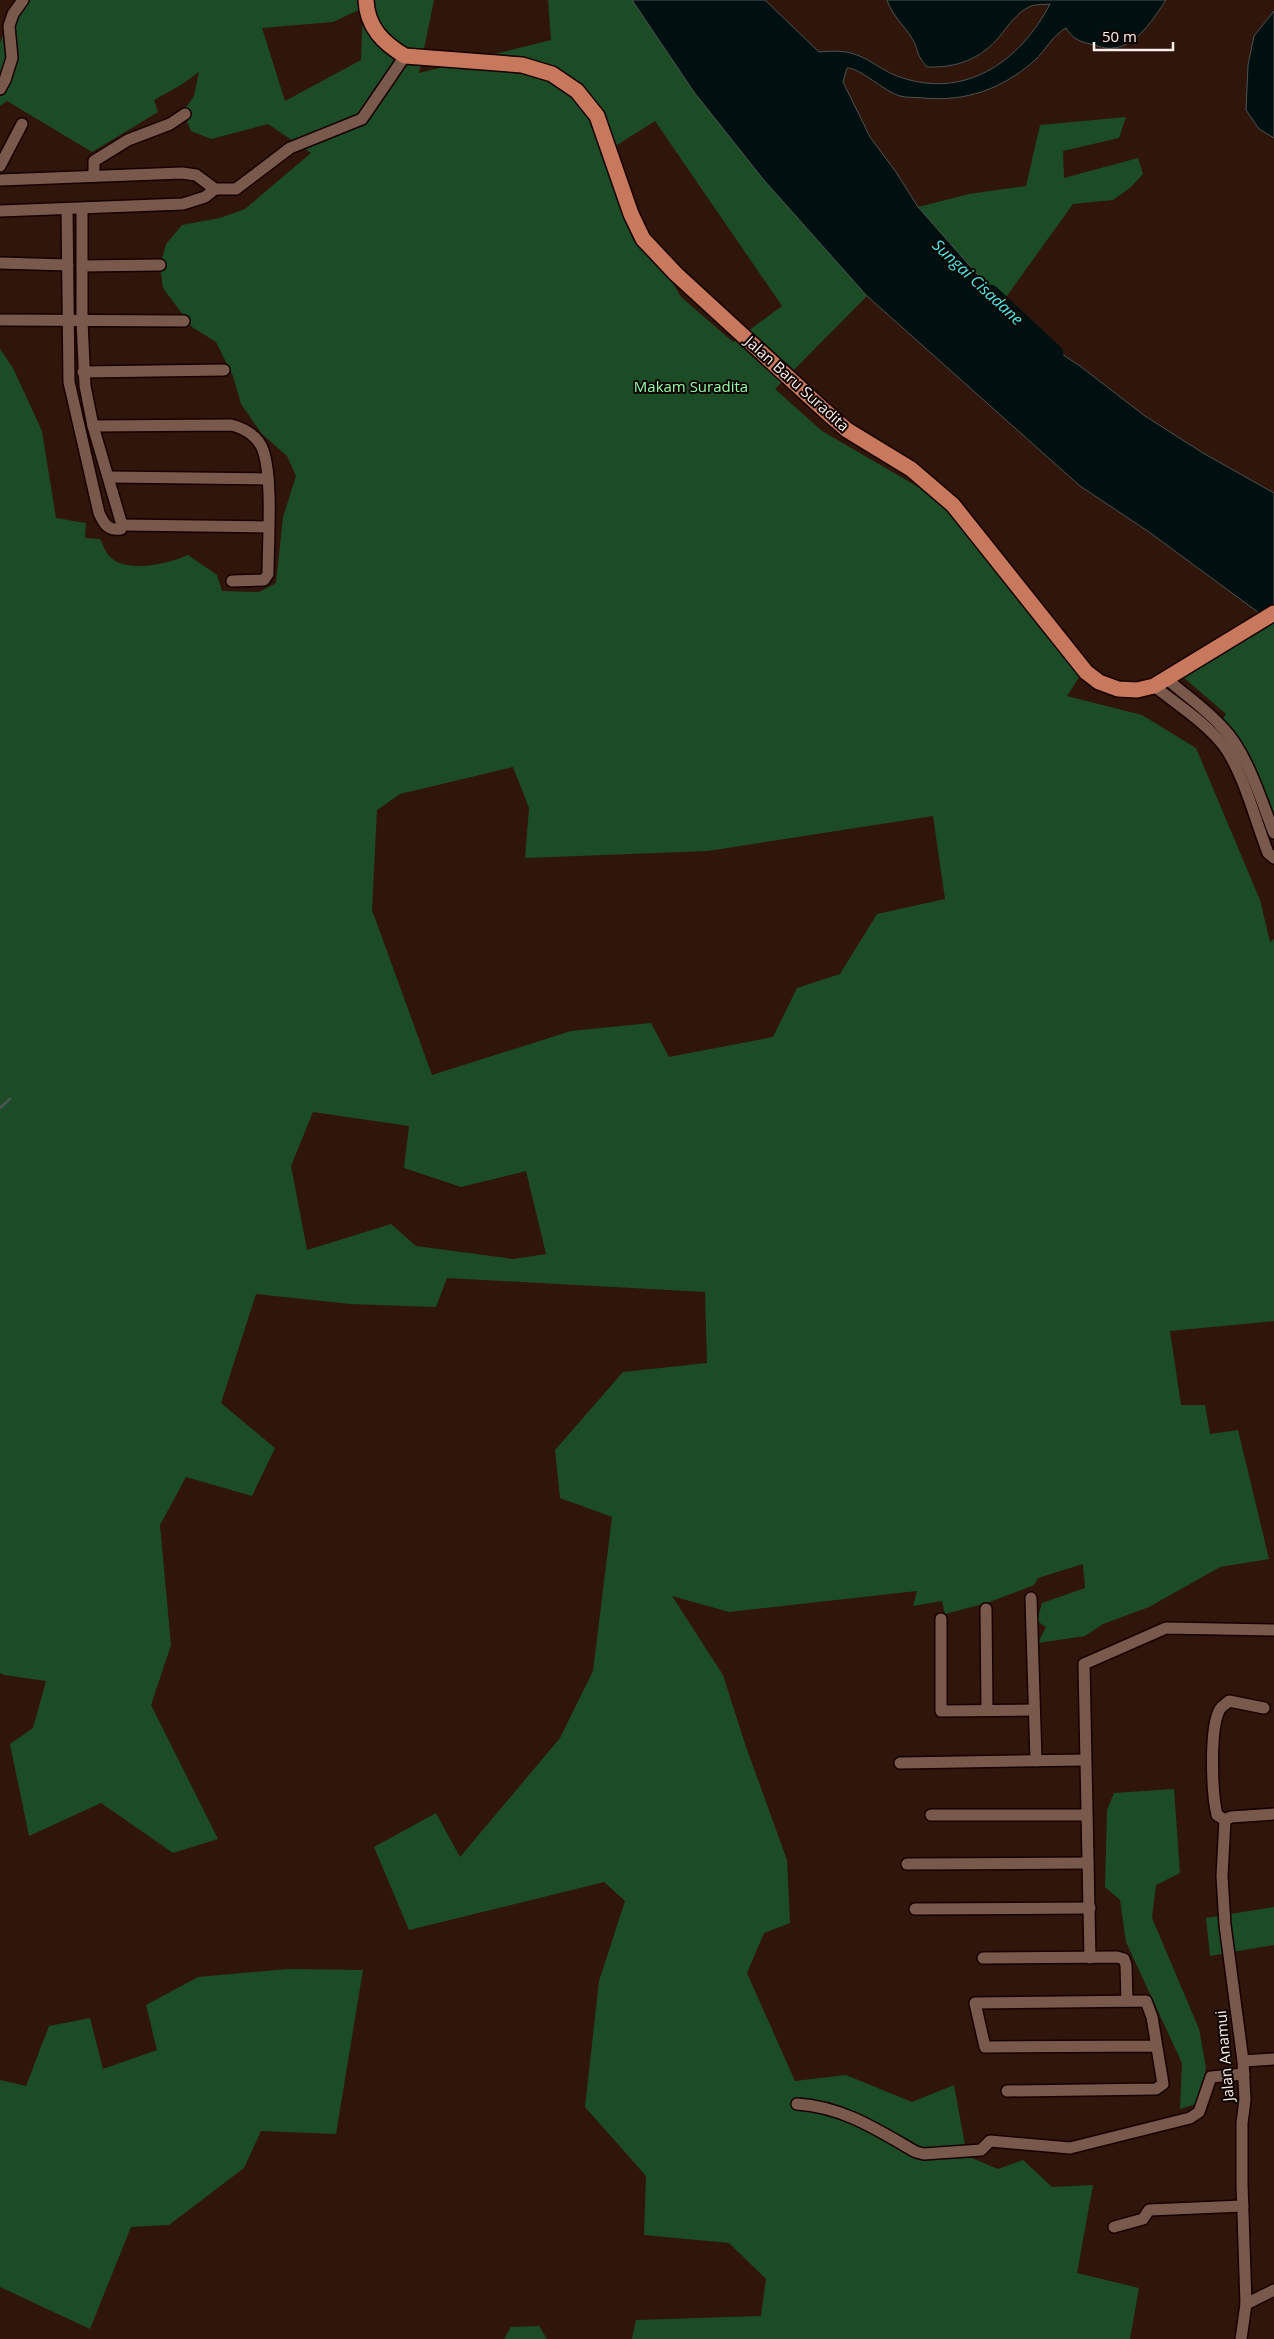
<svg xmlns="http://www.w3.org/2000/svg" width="1274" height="2339" font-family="'Open Sans',sans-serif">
  <rect width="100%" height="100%" fill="#30150b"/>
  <g fill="#1c4c26" fill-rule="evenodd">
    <path d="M17 0H434L419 73 551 40 548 0H632L694 92 867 296 775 389 822 431 968 516 1087 665 1067 696 1142 715 1196 748 1260 900 1270 942 1274 939V1321L1170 1331 1181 1405H1205L1210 1434 1238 1430 1269 1559 1220 1567 1149 1607 1103 1624 1085 1636 1038 1643 1046 1627 1037 1621 1042 1603 1085 1588 1083 1564 1038 1578 1034 1585 987 1603 945 1614 942 1601 913 1606 917 1591 729 1612 672 1596 723 1675 745 1744 787 1860 790 1923 764 1933 747 1973 795 2081 846 2075 912 2102 954 2085 967 2156 998 2169 1023 2160 1052 2187 1093 2185 1077 2273 1139 2288 1130 2339H632L636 2320 761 2316 766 2279 729 2243 644 2235 646 2176 585 2107 599 1981 625 1901 604 1882 409 1930 374 1847 436 1813 460 1857 560 1738 593 1671 612 1517 560 1498 555 1450 623 1372 707 1363 705 1292 447 1278 436 1307 350 1304 256 1294 221 1403 275 1448 252 1496 186 1477 160 1525 171 1645 151 1705 218 1839 173 1853 101 1803 29 1836 10 1744 33 1728 46 1681 4 1675 0 1673V349L13 368 42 431 56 518 86 523 85 538 100 539C103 544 105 552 109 556 126 574 168 564 188 555L217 575 222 591 259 592 276 583 283 517 296 476 287 456 262 434 241 404 233 376 216 342 192 327 163 288 160 266 166 244 182 225 220 218 245 209 311 153 268 124 211 139 191 131 183 112 194 96 199 72 181 85 154 100 158 112 92 152 7 101 0 106V43ZM363 8 361 60 285 101 262 28 333 22ZM655 121 782 306 733 342 681 297 643 232 614 147ZM513 767 529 808 525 858 708 851 933 816 945 899 877 914 840 974 797 988 773 1037 669 1057 651 1023 571 1031 432 1075 372 910 377 810 400 794ZM313 1112 409 1126 404 1168 461 1187 526 1171 546 1254 513 1259 416 1246 391 1224 307 1250 291 1166Z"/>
    <path d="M1126 117 1119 138 1063 151 1064 178 1138 158 1143 174 1130 188 1113 200 1073 204 1001 304 918 207 969 194 1026 186 1040 125Z"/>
    <path d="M1265 618 1274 624V823L1221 721 1226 714 1183 677Z"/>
    <path d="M1174 1789 1180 1873 1156 1885 1152 1918 1199 2029 1206 2068 1199 2103 1180 2109 1182 2063 1126 1942 1120 1900 1105 1887 1107 1810 1114 1793Z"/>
    <path d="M1274 1907V1945L1210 1956 1206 1918Z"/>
    <path d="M288 1969 363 1970 336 2134 261 2131 244 2168 169 2225 131 2227 90 2329 0 2287V2080L26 2086 49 2026 90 2018 103 2069 157 2050 146 2005 198 1977Z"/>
    <path d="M539 2326 547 2339H504L511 2327Z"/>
  </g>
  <g fill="#001010" stroke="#4c5352">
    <path d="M632 0H765L819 52C831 51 845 50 857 55 871 60 883 71 897 76 964 101 1020 62 1050 4 1044 5 1036 4 1031 6 1017 12 1008 26 1000 36 981 59 957 68 927 67 916 55 919 51 913 40 905 26 892 16 887 0H1166C1154 18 1137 46 1113 48 1105 49 1098 46 1090 44 1078 41 1072 38 1066 28 1052 36 1046 50 1034 61 1002 89 966 102 923 98 915 97 907 98 900 96 883 91 861 68 847 68L843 82 870 137 896 172 918 207 1028 332 1080 366 1145 416 1203 453 1274 493V624L1149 532 1080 486 867 296 763 179 694 92Z"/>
    <path d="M1274 11V138L1259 129 1246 110 1248 65 1254 36Z"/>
  </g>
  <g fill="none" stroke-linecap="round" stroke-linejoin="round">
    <path stroke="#4c5352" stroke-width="3" d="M0 1108 10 1099"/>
    <path stroke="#001010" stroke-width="19" d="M990 294 1054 354"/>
    <defs>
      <g id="minor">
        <path d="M0 89 5 80 12 58 9 26 13 14 23 0"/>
        <path d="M0 166 22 124"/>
        <path d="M94 176V161L128 140 170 124 185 114"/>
        <path d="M0 180 182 173 196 175 215 189H236L290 148 362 119 405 56"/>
        <path d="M67 209 69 382 99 513C104 524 108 531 121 529L122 525 93 426 85 386 82 321V209"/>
        <path d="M0 211 183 204 205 197 215 189"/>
        <path d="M0 263 68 265"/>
        <path d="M82 266 160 265"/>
        <path d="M2 320 184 321"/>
        <path d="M83 372 224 370"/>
        <path d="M93 426 231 425C244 428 258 436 263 450 273 479 268 541 268 574L264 580 232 581"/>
        <path d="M109 477 268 479"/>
        <path d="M122 525 268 527"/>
        <path d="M1167 679C1185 695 1206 709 1222 727 1247 752 1261 800 1274 833"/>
        <path d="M1154 686C1178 705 1205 722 1224 746 1243 772 1256 822 1268 853L1274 858"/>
        <path d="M1031 1598 1036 1761"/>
        <path d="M986 1609 987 1710"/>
        <path d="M941 1619V1711L1034 1710"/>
        <path d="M900 1763 1085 1760"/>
        <path d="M931 1815H1086"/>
        <path d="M1225 1820 1217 1815C1212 1794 1209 1728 1220 1709 1222 1706 1226 1704 1229 1701L1264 1708"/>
        <path d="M907 1864 1088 1863"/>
        <path d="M915 1909 1090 1908"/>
        <path d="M983 1958 1117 1957 1124 1959 1126 1965 1127 2001"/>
        <path d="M1090 1958 1084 1664 1166 1628 1274 1630"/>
        <path d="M1243 2061 1274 2059"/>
        <path d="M1007 2091 1156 2089 1163 2084 1152 2017 1146 2001 975 2003 985 2047 1156 2046"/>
        <path d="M797 2104C843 2107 876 2129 916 2152L924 2154 981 2150 990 2141 1070 2148 1190 2118 1199 2112 1211 2077 1244 2074"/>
        <path d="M1114 2227 1143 2219 1149 2210 1243 2206"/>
        <path d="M1246 2304 1274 2290"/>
        <path d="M1241 2339 1246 2304 1242 2184V2123L1245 2100 1243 2061 1225 1925 1222 1876 1225 1820 1231 1817 1274 1814"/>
      </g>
      <path id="major" d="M366 0C367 27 383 43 405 56L522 65 552 74 577 91 597 116 631 214 643 239 676 274 825 411 847 430 911 469 953 505 1086 672 1099 682 1118 689 1137 690 1154 686 1274 613"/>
    </defs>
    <use href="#minor" stroke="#160100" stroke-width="14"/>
    <use href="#major" stroke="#160100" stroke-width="18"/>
    <use href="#minor" stroke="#7a594d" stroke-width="11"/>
    <use href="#major" stroke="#c8785c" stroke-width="15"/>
  </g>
  <g text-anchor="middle" stroke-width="4" stroke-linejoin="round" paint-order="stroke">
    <g font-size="15" fill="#fcf0ec" stroke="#0f0502">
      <text transform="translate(797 384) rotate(42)" y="5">Jalan Baru Suradita</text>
      <text transform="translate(1225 2056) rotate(-95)" y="5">Jalan Anamui</text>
    </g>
    <g font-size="15" fill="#92fda4" stroke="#0f0502">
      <text x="691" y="392">Makam Suradita</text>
    </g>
    <g font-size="16" font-style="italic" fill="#4fe8eb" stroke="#0f0502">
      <text transform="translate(978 282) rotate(43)" y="6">Sungai Cisadane</text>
    </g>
  </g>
  <path d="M1094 42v8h79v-8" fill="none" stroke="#fcf0ec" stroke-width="2.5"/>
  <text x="1102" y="42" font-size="15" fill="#fcf0ec" stroke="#0f0502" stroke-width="4" paint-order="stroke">50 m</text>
</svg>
